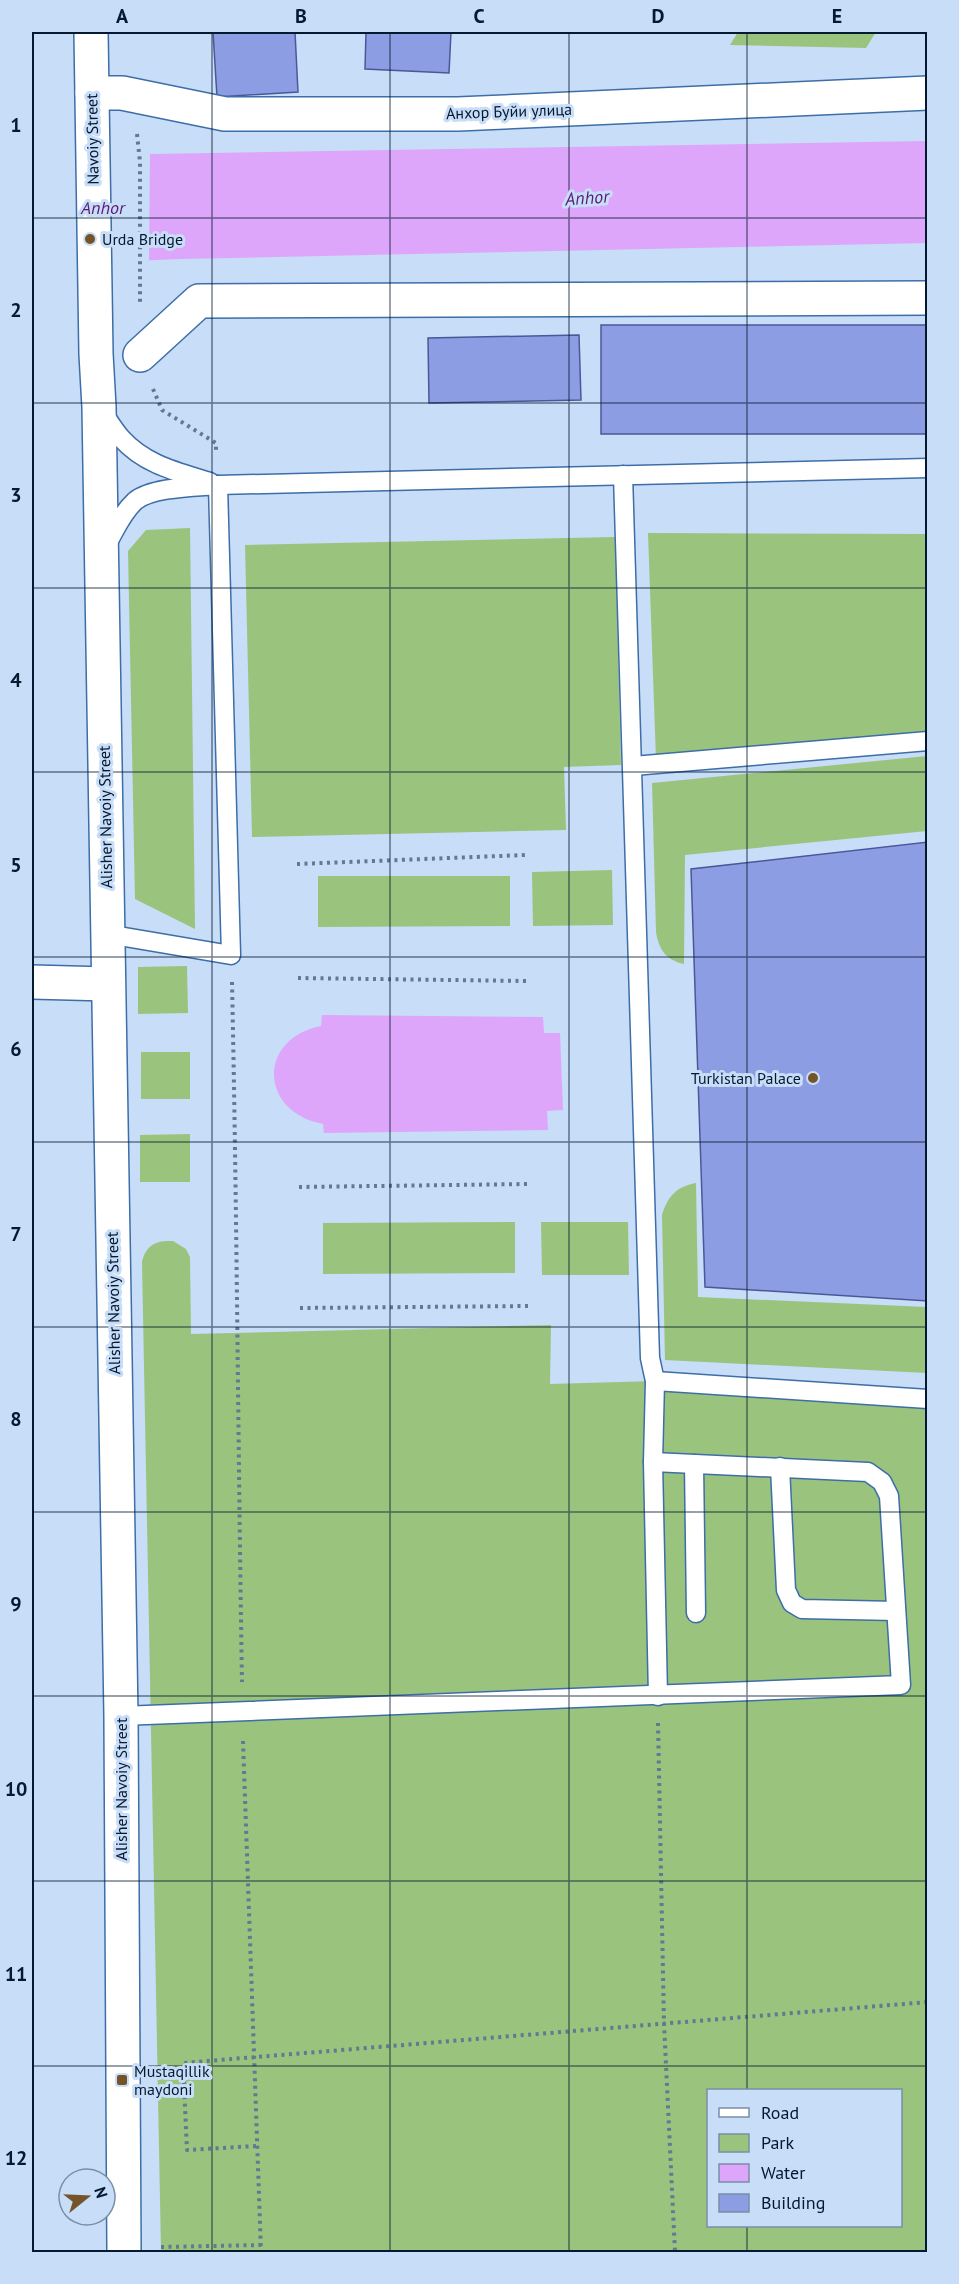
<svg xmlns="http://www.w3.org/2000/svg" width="959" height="2284" font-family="'PT Sans',sans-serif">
  <rect width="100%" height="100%" fill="#c8ddf7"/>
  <g fill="#9ac47d" fill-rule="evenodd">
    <path d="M738 32H876L866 48 730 45Z"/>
    <path d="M190 528 195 929 135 899 128 551 146 530Z"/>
    <path d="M648 533 927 534V735L656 760Z"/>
    <path d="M615 537 621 765 564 767 566 830 252 837 245 545Z"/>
    <path d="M927 756V831L685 855 684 964C666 960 659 950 656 932L652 783Z"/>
    <path d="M612 870 613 925 533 926 532 872Z"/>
    <path d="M318 876H510V926L318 927Z"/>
    <path d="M187 966 188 1013 138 1014V967Z"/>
    <rect x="141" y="1052" width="49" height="47"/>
    <path d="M190 1134V1182H140V1135Z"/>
    <path d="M696 1183 698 1297 927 1307V1373L665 1360 662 1215C668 1196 676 1187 696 1183Z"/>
    <path d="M515 1222V1273L323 1274V1223Z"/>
    <path d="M541 1222H628L629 1275H542Z"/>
    <path d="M173 1241 186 1249 190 1257 191 1334 551 1325 550 1384 655 1381 927 1404V2252H161L142 1262C146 1245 156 1240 173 1241ZM708 2090H900V2226H708Z"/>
  </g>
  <g fill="#dda6fa">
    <path d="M927 141V243L181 259 32 265V156Z"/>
    <path d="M322 1015 543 1017 544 1033H560L563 1110 547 1111 548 1130 324 1133 323 1124C259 1112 257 1039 321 1026Z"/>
  </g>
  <path fill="#c8ddf7" d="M150 151 149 263 32 268V153Z"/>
  <g fill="#8c9de3" stroke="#4b5798" stroke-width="1.5">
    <path d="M213 32H295L298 92 217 97Z"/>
    <path d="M366 32H451L449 73 365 69Z"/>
    <rect x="601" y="325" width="327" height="109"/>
    <path d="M579 335 581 400 429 403 428 338Z"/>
    <path d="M928 842V1301L705 1287 691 869Z"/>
  </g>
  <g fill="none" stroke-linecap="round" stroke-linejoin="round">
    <defs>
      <g id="lane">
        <path d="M102 411C108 420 114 430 121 438 145 465 178 472 210 482"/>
        <path d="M623 475 650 1358 655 1381 653 1462 658 1696"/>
        <path d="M107 544C115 530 122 513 135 501 152 487 195 487 218 485L928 468"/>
        <path d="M633 766 928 741"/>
        <path d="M107 934 231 955 218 485"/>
        <path d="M655 1381 928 1399"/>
        <path d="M694 1464 696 1613"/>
        <path d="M780 1467 786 1590 792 1603 802 1609 896 1611"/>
        <path d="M121 1716 901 1685 889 1496 882 1482 868 1472 653 1462"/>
      </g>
      <g id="street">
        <path d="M92 93H122L225 114H458L928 93"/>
        <path d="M140 355 199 301 928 298"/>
      </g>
      <g id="primary">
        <path d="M91 32 96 354 99 407 121 1716 124 2252"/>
        <path d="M32 982 108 984"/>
      </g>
    </defs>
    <use href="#lane" stroke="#3d6ea7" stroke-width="21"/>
    <use href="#street" stroke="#3d6ea7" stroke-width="36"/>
    <use href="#primary" stroke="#3d6ea7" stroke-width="36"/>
    <g stroke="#647891" stroke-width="4" stroke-dasharray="3 4.5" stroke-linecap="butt">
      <path d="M137 134 140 162V306"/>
      <path d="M153 389 162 410 216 443V454"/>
      <path d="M297 864 525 855"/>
      <path d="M298 978 526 981"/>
      <path d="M232 982C237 1215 238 1449 242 1682"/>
      <path d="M299 1187 529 1184"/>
      <path d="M300 1308 529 1306"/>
      <path d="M658 1723 664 2023 675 2252"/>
      <path d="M243 1741 261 2252"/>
      <path d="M256 2146 187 2150 183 2063 928 2002"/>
      <path d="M161 2247 261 2245"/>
    </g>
    <use href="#lane" stroke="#fff" stroke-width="18"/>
    <use href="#street" stroke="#fff" stroke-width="33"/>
    <use href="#primary" stroke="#fff" stroke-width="33"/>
  </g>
  <path fill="none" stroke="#051930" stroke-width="1.5" stroke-opacity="0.55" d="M212 32V2252M390 32V2252M569 32V2252M747 32V2090M32 218H928M32 403H928M32 588H928M32 772H928M32 957H928M32 1142H928M32 1327H928M32 1512H928M32 1696H928M32 1881H928M32 2066H928M747 2226V2252"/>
  <g fill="#74552a" stroke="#c8ddf7" stroke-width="2">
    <circle cx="90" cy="239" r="6"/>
    <circle cx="813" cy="1078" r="6"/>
    <rect x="116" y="2074" width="12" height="12" rx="3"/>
  </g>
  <g text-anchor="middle" stroke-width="6" stroke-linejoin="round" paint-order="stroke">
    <g font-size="16" fill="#051930" stroke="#c8ddf7">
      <text transform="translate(509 111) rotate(-2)" y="6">Анхор Буйи улица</text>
      <text transform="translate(92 139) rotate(-91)" y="6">Navoiy Street</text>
      <text transform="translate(105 817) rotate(-91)" y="6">Alisher Navoiy Street</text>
      <text transform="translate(113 1303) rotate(-91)" y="6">Alisher Navoiy Street</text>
      <text transform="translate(121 1789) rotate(-90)" y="6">Alisher Navoiy Street</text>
    </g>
    <g font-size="16" fill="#051930" stroke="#c8ddf7" text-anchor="start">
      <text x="102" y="245">Urda Bridge</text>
      <text x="801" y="1084" text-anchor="end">Turkistan Palace</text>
      <text x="134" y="2077">Mustaqillik<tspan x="134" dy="18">maydoni</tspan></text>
    </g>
    <g font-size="18" font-style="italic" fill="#5b1a76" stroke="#c8ddf7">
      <text transform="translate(587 198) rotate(-4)" y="6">Anhor</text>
      <text x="103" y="214">Anhor</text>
    </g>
  </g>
  <rect width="959" height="2284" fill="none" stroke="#c8ddf7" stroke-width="66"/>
  <rect x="707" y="2089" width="195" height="138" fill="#c8ddf7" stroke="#7a8fa7" stroke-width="1.5"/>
  <rect x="719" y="2108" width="30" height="9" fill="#ffffff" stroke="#7a8fa7" stroke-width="1.5"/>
  <text x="761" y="2119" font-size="18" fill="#051930">Road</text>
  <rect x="719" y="2134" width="30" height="18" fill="#9ac47d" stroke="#7a8fa7" stroke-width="1.5"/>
  <text x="761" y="2149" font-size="18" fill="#051930">Park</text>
  <rect x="719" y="2164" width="30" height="18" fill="#dda6fa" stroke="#7a8fa7" stroke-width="1.5"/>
  <text x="761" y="2179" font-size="18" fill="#051930">Water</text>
  <rect x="719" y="2194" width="30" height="18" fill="#8c9de3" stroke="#7a8fa7" stroke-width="1.5"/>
  <text x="761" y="2209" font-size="18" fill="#051930">Building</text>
  <g transform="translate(87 2197) rotate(72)"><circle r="28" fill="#c8ddf7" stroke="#7a8fa7" stroke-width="1.5"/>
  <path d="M0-4.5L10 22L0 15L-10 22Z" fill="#74552a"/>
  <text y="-9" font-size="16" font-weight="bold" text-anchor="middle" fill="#051930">N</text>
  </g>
  <rect x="33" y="33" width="893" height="2218" fill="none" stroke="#051930" stroke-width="2"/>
  <g font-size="20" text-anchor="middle" font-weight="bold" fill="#051930">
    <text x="122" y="23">A</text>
    <text x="301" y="23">B</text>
    <text x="479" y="23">C</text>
    <text x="658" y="23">D</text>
    <text x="837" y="23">E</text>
    <text x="16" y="132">1</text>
    <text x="16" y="317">2</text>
    <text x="16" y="502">3</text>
    <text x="16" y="687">4</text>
    <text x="16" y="872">5</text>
    <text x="16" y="1056">6</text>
    <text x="16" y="1241">7</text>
    <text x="16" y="1426">8</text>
    <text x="16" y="1611">9</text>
    <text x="16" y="1796">10</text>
    <text x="16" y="1981">11</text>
    <text x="16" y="2165">12</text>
  </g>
</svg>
